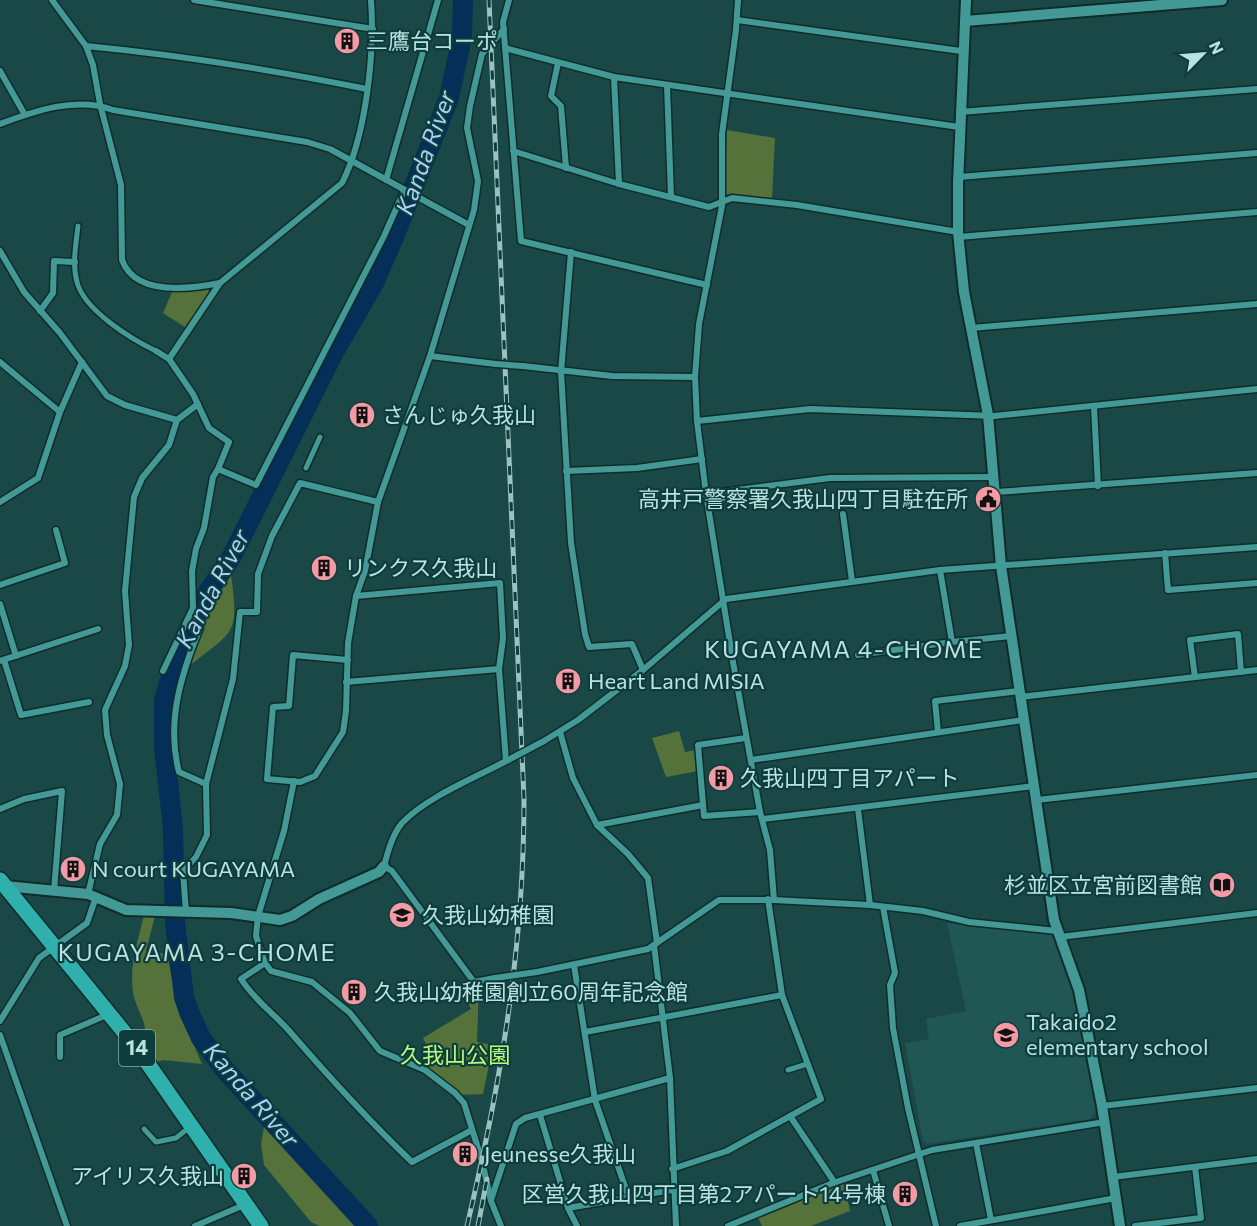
<svg xmlns="http://www.w3.org/2000/svg" width="1257" height="1226" font-family="Commissioner,'Noto Sans JP',sans-serif">
  <rect width="100%" height="100%" fill="#1a4846"/>
  <path fill="#205654" d="M947 923 1053 935 1072 989 1083 1031 1097 1110 1090 1119 927 1144 923 1140 905 1043 929 1039 926 1019 966 1011Z"/>
  <g fill="#55723b">
    <path d="M727 130 775 138 772 199 724 194Z"/>
    <path d="M208 288 209 293 185 327 163 313 172 292Z"/>
    <path d="M231 575C240 638 233 630 187 668L217 593Z"/>
    <path d="M679 731 685 752 696 750 698 771 666 777 652 738Z"/>
    <path d="M144 915 155 916 146 951 167 954 178 1007 202 1064 163 1060 157 1062C145 1045 148 1047 145 1028 143 1016 135 1005 133 993 129 965 138 942 144 915Z"/>
    <path d="M479 985 477 1042 493 1045 483 1094 460 1095 422 1065 430 1052 423 1038 471 1009 463 992Z"/>
    <path d="M264 1127 356 1226H319L311 1222 264 1165 261 1144Z"/>
    <path d="M844 1183 850 1211 811 1226H762L758 1217Z"/>
  </g>
  <g fill="none" stroke-linecap="round" stroke-linejoin="round">
    <path stroke="#032f58" stroke-width="20" d="M368 1226 226 1071 201 1038 189 1012 184 997 175 922 173 828 164 747V700L177 656 206 595 232 556 333 354 374 283 394 237 449 98 462 37 463 0"/>
    <defs>
      <g id="pedestrian">
        <path d="M78 226C76 244 72 264 77 282 84 310 131 339 156 351"/>
        <path d="M306 468 320 437"/>
        <path d="M788 1070 807 1064"/>
        <path d="M144 1129 156 1142 176 1138 191 1126"/>
      </g>
      <g id="minor">
        <path d="M52 0 86 46 93 65 100 104 121 185 122 260C135 296 190 289 220 283"/>
        <path d="M194 0 373 29"/>
        <path d="M509 0 503 22 521 241 707 285"/>
        <path d="M738 0 736 30 722 134V206L699 324 695 377 697 421 706 494 733 662 760 812 770 850 774 900"/>
        <path d="M737 20 961 51"/>
        <path d="M86 46C180 55 273 70 367 89"/>
        <path d="M505 48 614 77 959 127"/>
        <path d="M558 63 551 96 561 106 566 168"/>
        <path d="M0 71 25 115"/>
        <path d="M614 77 619 184"/>
        <path d="M667 85 671 196"/>
        <path d="M959 112 1257 89"/>
        <path d="M0 124C34 111 77 96 113 110L307 142 330 149 469 225"/>
        <path d="M513 151 619 184 709 207 732 198 797 205 958 232"/>
        <path d="M959 177 1257 153"/>
        <path d="M386 180 438 0"/>
        <path d="M959 237 1257 212"/>
        <path d="M0 251 24 292 60 333 107 396 125 405 177 420 198 404"/>
        <path d="M571 252 561 372 571 543 585 634 589 647 632 644 643 670"/>
        <path d="M40 311 53 293 54 261 75 262"/>
        <path d="M971 328 1257 304"/>
        <path d="M156 351 169 359 193 394 209 428 229 442 218 469 256 485 384 236 404 191"/>
        <path d="M430 356 496 364"/>
        <path d="M169 359 220 283 342 183C366 136 375 53 371 0"/>
        <path d="M0 362 60 412 38 478 0 502"/>
        <path d="M523 366 612 376 695 377"/>
        <path d="M1094 407 1098 486"/>
        <path d="M60 412 82 362"/>
        <path d="M697 421 810 409 994 416 1257 389"/>
        <path d="M566 471 637 468 702 459"/>
        <path d="M996 492 1257 473"/>
        <path d="M706 494 830 478 994 477"/>
        <path d="M843 514 852 581"/>
        <path d="M1165 553 1168 590 1257 583"/>
        <path d="M940 570 952 642 1011 636"/>
        <path d="M0 585 65 563 56 530"/>
        <path d="M356 596 500 583 503 638 499 669 506 761"/>
        <path d="M0 604 16 656"/>
        <path d="M193 610 200 628C181 674 166 723 179 772L206 784"/>
        <path d="M858 655 952 642"/>
        <path d="M4 660 21 715 89 702"/>
        <path d="M348 660 293 655 289 706 273 707 267 779 300 782 315 776 343 732 346 711 348 643 356 596 365 571 378 502 430 356 474 210 478 181 467 128 470 106 482 54 504 29"/>
        <path d="M0 661 98 629"/>
        <path d="M163 671 193 608 192 571 196 549 204 528 213 477 218 469"/>
        <path d="M1195 677 1190 640 1238 634 1241 672"/>
        <path d="M346 682 499 669"/>
        <path d="M1020 697 1257 670"/>
        <path d="M560 732 573 778 597 825 628 854 648 878 657 943"/>
        <path d="M938 732 935 701 1019 691"/>
        <path d="M746 738 698 745 704 816 760 812"/>
        <path d="M544 741 578 720 643 670 726 599 940 570 1257 547"/>
        <path d="M751 760 1023 720"/>
        <path d="M294 781 284 831 258 916 256 936 265 963 271 971 312 982 350 1013 380 1051 425 1070 455 1093 464 1103 482 1161 491 1201 501 1226"/>
        <path d="M1037 800 1257 775"/>
        <path d="M0 809 24 799 62 791 54 891"/>
        <path d="M858 809 870 905"/>
        <path d="M763 819 1034 786"/>
        <path d="M597 825 703 805"/>
        <path d="M88 894 100 844 117 815 120 784 107 735 105 710 125 666 129 645 125 591 134 497 142 478 169 445 177 420"/>
        <path d="M883 907 895 973 890 985 893 1028 908 1108 936 1226"/>
        <path d="M186 912 183 871 196 857 207 835 206 784 233 679 240 612H257L258 574 272 536 300 483 378 502"/>
        <path d="M1060 937 1257 913"/>
        <path d="M654 945 670 1078 676 1226"/>
        <path d="M265 963 241 979C255 1001 275 1014 291 1033 330 1078 369 1121 412 1162L472 1130"/>
        <path d="M574 965 595 1100 629 1198"/>
        <path d="M537 972 648 949 719 900H774L870 905 923 911 969 922 1057 931"/>
        <path d="M495 978 474 982 392 871 384 866C388 852 392 835 402 823 428 796 477 777 510 759"/>
        <path d="M0 1021 39 958 87 923 96 897"/>
        <path d="M585 1032 782 995"/>
        <path d="M0 1035 67 1226"/>
        <path d="M60 1057V1035L109 1014"/>
        <path d="M1102 1106 1257 1088"/>
        <path d="M540 1115 568 1208 577 1226"/>
        <path d="M790 1116 835 1183"/>
        <path d="M976 1143 991 1220"/>
        <path d="M672 1169 727 1151 821 1099 782 995 768 899"/>
        <path d="M873 1170 889 1226"/>
        <path d="M1113 1177 1257 1159"/>
        <path d="M491 1200 516 1124 525 1118 670 1078"/>
        <path d="M568 1208 672 1190"/>
        <path d="M195 1226 244 1205"/>
        <path d="M728 1226 833 1183 932 1150 1105 1122"/>
        <path d="M960 1226 1116 1198"/>
        <path d="M1135 1226 1201 1218 1195 1167"/>
      </g>
      <g id="tertiary">
        <path d="M966 0 958 184V232L964 292 988 415 1001 566 1054 920 1079 990 1102 1106 1120 1226"/>
        <path d="M965 21 1222 0"/>
        <path d="M5 886 88 894 126 910 231 913 280 920 292 916 319 899 379 872 384 866"/>
      </g>
      <path id="primary" d="M0 880 137 1048 261 1226"/>
    </defs>
    <use href="#pedestrian" stroke="#102c2a" stroke-width="8"/>
    <use href="#minor" stroke="#102c2a" stroke-width="9"/>
    <use href="#tertiary" stroke="#102c2a" stroke-width="14"/>
    <use href="#primary" stroke="#102c2a" stroke-width="18"/>
    <use href="#pedestrian" stroke="#429996" stroke-width="5"/>
    <use href="#minor" stroke="#429996" stroke-width="6"/>
    <use href="#tertiary" stroke="#429996" stroke-width="10"/>
    <use href="#primary" stroke="#2fb0ad" stroke-width="15"/>
    <defs>
      <g id="rail">
        <path d="M467 1226C501 1082 524 947 524 799L489 0"/>
        <path d="M478 1226 487 1179"/>
      </g>
    </defs>
    <use href="#rail" stroke="#99c2c0" stroke-width="5"/>
    <use href="#rail" stroke="#0d3d3c" stroke-width="3" stroke-dasharray="9" stroke-linecap="butt"/>
    <defs>
      <g id="minor-bridge">
        <path d="M496 364 523 366"/>
        <path d="M510 759 544 741"/>
        <path d="M495 978 537 972"/>
      </g>
    </defs>
    <use href="#minor-bridge" stroke="#102c2a" stroke-width="9" stroke-linecap="butt"/>
    <use href="#minor-bridge" stroke="#429996" stroke-width="6"/>
  </g>
  <defs>
    <symbol id="building-disc" viewBox="-11 -11 22 22"><circle r="9.5" fill="#f49aa5" stroke="#0d3d3c"/><path d="M-4-6H4V6H1V3H-1V6H-4ZM-2.5-4.3h1.7v1.8h-1.7ZM.8-4.3h1.7v1.8H.8ZM-2.5-1h1.7V.8h-1.7ZM.8-1h1.7V.8H.8Z" fill="#111"/></symbol>
    <symbol id="civic-disc" viewBox="-11 -11 22 22"><circle r="9.5" fill="#f49aa5" stroke="#0d3d3c"/><path d="M-.6-6.5H3V-4.5H.6V-3L4-1V1h2V6H-6V1h2V-1L-.6-3ZM-1.2 2.5V6h2.4V2.5Z" fill="#111"/></symbol>
    <symbol id="library-disc" viewBox="-11 -11 22 22"><circle r="9.5" fill="#f49aa5" stroke="#0d3d3c"/><path d="M-6-4Q-3-5.5-.7-3.5V5Q-3 3-6 4ZM6-4Q3-5.5 .7-3.5V5Q3 3 6 4Z" fill="#111"/></symbol>
    <symbol id="school-disc" viewBox="-11 -11 22 22"><circle r="9.5" fill="#f49aa5" stroke="#0d3d3c"/><path d="M0-5L7-2L0 1L-7-2ZM-4 1L0 2.5L4 1V4Q0 6-4 4Z" fill="#111"/></symbol>
  </defs>
  <g fill-rule="evenodd">
    <use href="#building-disc" x="332" y="26" width="30" height="30"/>
    <use href="#building-disc" x="347" y="400" width="30" height="30"/>
    <use href="#civic-disc" x="973" y="484" width="30" height="30"/>
    <use href="#building-disc" x="309" y="553" width="30" height="30"/>
    <use href="#building-disc" x="553" y="666" width="30" height="30"/>
    <use href="#building-disc" x="706" y="763" width="30" height="30"/>
    <use href="#building-disc" x="58" y="854" width="30" height="30"/>
    <use href="#library-disc" x="1207" y="870" width="30" height="30"/>
    <use href="#school-disc" x="387" y="900" width="30" height="30"/>
    <use href="#building-disc" x="339" y="977" width="30" height="30"/>
    <use href="#school-disc" x="991" y="1020" width="30" height="30"/>
    <use href="#building-disc" x="450" y="1139" width="30" height="30"/>
    <use href="#building-disc" x="229" y="1161" width="30" height="30"/>
    <use href="#building-disc" x="890" y="1179" width="30" height="30"/>
  </g>
  <g text-anchor="middle" stroke-width="4.5" stroke-linejoin="round" paint-order="stroke">
    <rect fill="#0d3d3c" stroke="#86b0af" stroke-width="1.5" x="119" y="1030" width="36" height="36" rx="4.5"/>
    <g font-size="21" font-weight="bold" fill="#bae2e0">
      <text x="137" y="1055">14</text>
    </g>
    <g font-size="22" fill="#bae2e0" stroke="#0d3d3c" text-anchor="start">
      <text x="366" y="49">三鷹台コーポ</text>
      <text x="382" y="423">さんじゅ久我山</text>
      <text x="968" y="507" text-anchor="end">高井戸警察署久我山四丁目駐在所</text>
      <text x="344" y="576">リンクス久我山</text>
      <text x="588" y="689">Heart Land MISIA</text>
      <text x="740" y="786">久我山四丁目アパート</text>
      <text x="92" y="877">N court KUGAYAMA</text>
      <text x="1202" y="893" text-anchor="end">杉並区立宮前図書館</text>
      <text x="422" y="923">久我山幼稚園</text>
      <text x="374" y="1000">久我山幼稚園創立60周年記念館</text>
      <text x="1026" y="1030">Takaido2<tspan x="1026" dy="25">elementary school</tspan></text>
      <text x="484" y="1162">Jeunesse久我山</text>
      <text x="224" y="1184" text-anchor="end">アイリス久我山</text>
      <text x="886" y="1202" text-anchor="end">区営久我山四丁目第2アパート14号棟</text>
    </g>
    <g font-size="22" fill="#b8fb7a" stroke="#0d3d3c">
      <text x="455" y="1063">久我山公園</text>
    </g>
    <g font-size="24" font-style="italic" fill="#abd0f9" stroke="#0d3d3c">
      <text transform="translate(426 153) rotate(-70)" y="8">Kanda River</text>
      <text transform="translate(213 589) rotate(-62)" y="8">Kanda River</text>
      <text transform="translate(251 1095) rotate(49)" y="8">Kanda River</text>
    </g>
    <g font-size="24" letter-spacing="1.5" fill="#bae2e0" stroke="#0d3d3c">
      <text x="844" y="658">KUGAYAMA 4-CHOME</text>
      <text x="197" y="961">KUGAYAMA 3-CHOME</text>
    </g>
  </g>
  <g transform="translate(1203 54) rotate(65)" stroke="#0d3d3c" stroke-width="4.5" paint-order="stroke">
  <path d="M0-4.5L10 22L0 15L-10 22Z" fill="#bae2e0"/>
  <text y="-9" font-size="16" font-weight="bold" text-anchor="middle" fill="#bae2e0">N</text>
  </g>
</svg>
